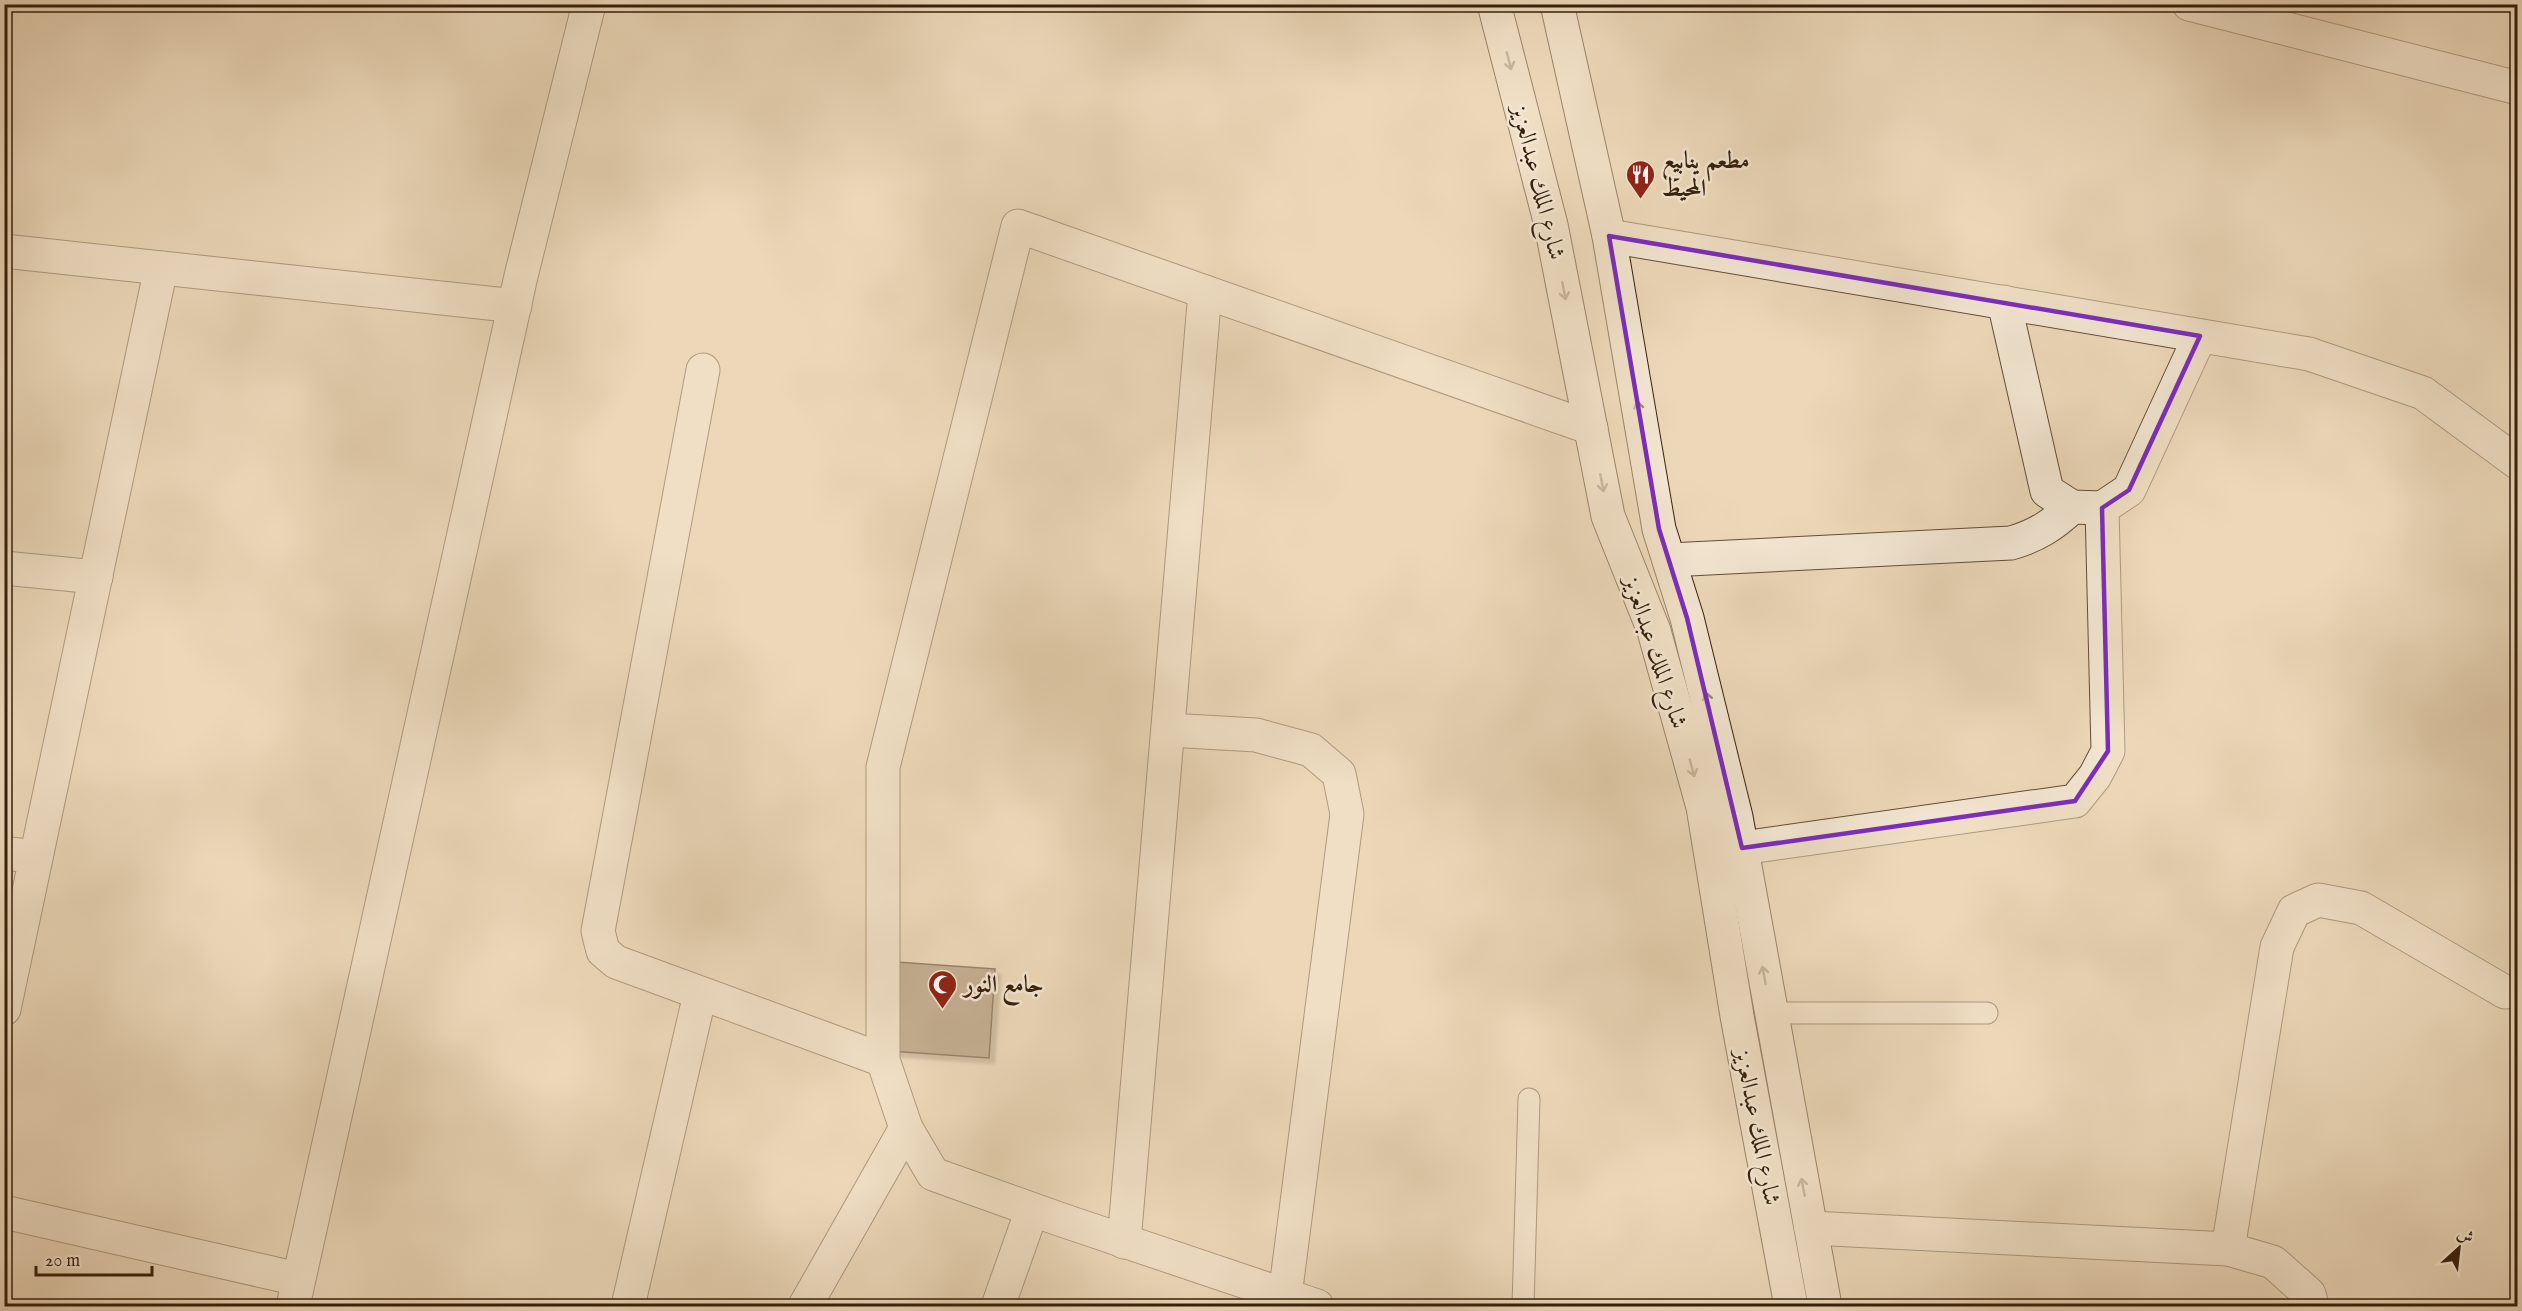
<svg xmlns="http://www.w3.org/2000/svg" width="2522" height="1311" font-family="'IM FELL English',Amiri,serif">
  <defs>
    <filter id="shadow"><feDropShadow dx="5.5" dy="5.5" stdDeviation="1.5" flood-color="#0004"/></filter>
  </defs>
  <rect width="100%" height="100%" fill="#ecd8b9"/>
  <filter id="stains"><feTurbulence type="fractalNoise" baseFrequency=".00333" numOctaves="4"/><feColorMatrix values="0 0 0 0 .2 0 0 0 0 .09 0 0 0 0 .02 0 0 0 .5 -.17"/></filter>
  <radialGradient id="worn" r=".72"><stop offset=".6" stop-color="#630" stop-opacity="0"/><stop offset="1" stop-color="#630" stop-opacity=".3"/></radialGradient>
  <path fill="#957f65" stroke="#361f0b" stroke-width="1.5" filter="url(#shadow)" d="M896 962 995 969 989 1058 890 1051Z"/>
  <g fill="none" stroke-linecap="round" stroke-linejoin="round">
    <defs>
      <g id="lane">
        <path d="M1770 1013H1987"/>
        <path d="M1523 1306 1529 1099"/>
      </g>
      <g id="street">
        <path d="M2189 4 2518 88"/>
        <path d="M1609 236 2309 354 2423 393 2518 463"/>
        <path d="M4 251 515 306"/>
        <path d="M2004 302 2047 491 2072 507 2102 508 2129 490 2200 336"/>
        <path d="M703 370 598 931 603 951 616 962 883 1060"/>
        <path d="M1669 560 2011 543C2036 536 2053 525 2072 507"/>
        <path d="M4 568 96 577"/>
        <path d="M1168 730 1256 735 1311 750 1339 774 1347 814 1285 1296"/>
        <path d="M1742 848 2075 801 2095 776 2108 751 2102 508"/>
        <path d="M4 853 36 857"/>
        <path d="M4 1009 161 268"/>
        <path d="M4 1212 298 1279"/>
        <path d="M1811 1228 2228 1249 2273 1262 2309 1294 2312 1306"/>
        <path d="M1124 1242 1205 292"/>
        <path d="M2228 1249 2277 947 2294 911 2318 900 2361 908 2505 992"/>
        <path d="M293 1306 521 276 589 4"/>
        <path d="M628 1306 700 994"/>
        <path d="M805 1306 906 1128"/>
        <path d="M998 1306 1032 1210"/>
        <path d="M1317 1306 1059 1219 933 1174 906 1128 883 1060V767L1018 226 1591 428"/>
      </g>
      <g id="secondary">
        <path d="M1494 4 1551 225 1608 516 1654 631 1703 807 1737 1016 1791 1306"/>
        <path d="M1557 4 1609 236 1659 529 1687 618 1736 817 1825 1306"/>
      </g>
    </defs>
    <use href="#lane" stroke="#644d36" stroke-width="23"/>
    <use href="#street" stroke="#644d36" stroke-width="35"/>
    <use href="#secondary" stroke="#361f0b" stroke-width="35"/>
    <use href="#lane" stroke="#f3e6d2" stroke-width="21"/>
    <use href="#street" stroke="#f3e6d2" stroke-width="33"/>
    <use href="#secondary" stroke="#f3e6d2" stroke-width="33"/>
  </g>
  <defs><path id="oneway-shaft" d="M-6 0H5M1.5-3L5.5 0L1.5 3" fill="none" stroke-width="1.6" stroke-linecap="round" stroke-linejoin="round" transform="scale(1.5)"/></defs>
  <g stroke="#9e8c78">
    <use href="#oneway-shaft" transform="translate(1509 61) rotate(75)"/>
    <use href="#oneway-shaft" transform="translate(1564 291) rotate(79)"/>
    <use href="#oneway-shaft" transform="translate(1639 410) rotate(-100)"/>
    <use href="#oneway-shaft" transform="translate(1602 483) rotate(79)"/>
    <use href="#oneway-shaft" transform="translate(1708 701) rotate(-104)"/>
    <use href="#oneway-shaft" transform="translate(1692 768) rotate(75)"/>
    <use href="#oneway-shaft" transform="translate(1764 975) rotate(-100)"/>
    <use href="#oneway-shaft" transform="translate(1803 1187) rotate(-101)"/>
  </g>
  <path d="M0 0H2522V1311H0ZM1609 236 2200 336 2129 490 2102 508 2108 751 2075 801 1742 848 1687 618 1659 529Z" fill="#ecd8b9" fill-opacity=".55" fill-rule="evenodd"/>
  <path fill="none" stroke="#7b2cbf" stroke-width="4.5" stroke-linejoin="round" d="M1609 236 2200 336 2129 490 2102 508 2108 751 2075 801 1742 848 1687 618 1659 529Z"/>
  <defs>
    <symbol id="restaurant-pin" viewBox="-11 -11 22 30"><path d="M0 17L-7.5 6A9.5 9.5 0 1 1 7.5 6Z" fill="#8f2418" stroke="#f3e6d2"/><path d="M-5-6h1v4h1v-4h1v4h1v-4h1v5L-1.5 .5V6h-2V.5L-5-1ZM5-6V6H3V1.5H1.5Q1.5-4 5-6Z" fill="#fff"/></symbol>
    <symbol id="mosque-pin" viewBox="-11 -11 22 30"><path d="M0 17L-7.5 6A9.5 9.5 0 1 1 7.5 6Z" fill="#8f2418" stroke="#f3e6d2"/><path d="M3.5-4.9A6 6 0 1 0 3.5 4.9A5 5 0 1 1 3.5-4.9Z" fill="#fff"/></symbol>
  </defs>
  <g fill-rule="evenodd">
    <use href="#restaurant-pin" x="1624" y="158" width="33" height="45"/>
    <use href="#mosque-pin" x="926" y="968" width="33" height="45"/>
  </g>
  <g text-anchor="middle" stroke-width="5" stroke-linejoin="round" paint-order="stroke">
    <g font-size="24" font-weight="bold" fill="#361f0b" stroke="#f3e6d2" text-anchor="start">
      <text x="1662" y="168">مطعم ينابيع<tspan x="1662" dy="28">المحيط</tspan></text>
      <text x="964" y="992">جامع النور</text>
    </g>
    <g font-size="24" fill="#361f0b" stroke="#f3e6d2">
      <text transform="translate(1539 182) rotate(76)" y="8">شارع الملك عبدالعزيز</text>
      <text transform="translate(1656 652) rotate(72)" y="8">شارع الملك عبدالعزيز</text>
      <text transform="translate(1758 1127) rotate(79)" y="8">شارع الملك عبدالعزيز</text>
    </g>
  </g>
  <rect width="2522" height="1311" fill="none" stroke="#ecd8b9" stroke-width="24"/>
  <rect x="6" y="6" width="2510" height="1299" fill="none" stroke="#361f0b" stroke-width="3"/>
  <rect x="12" y="12" width="2498" height="1287" fill="none" stroke="#361f0b" stroke-width="1.5"/>
  <g transform="translate(2459 1248) rotate(27)" stroke="#f3e6d2" stroke-width="4.5" paint-order="stroke">
  <path d="M0-4.5L10 22L0 15L-10 22Z" fill="#361f0b"/>
  <text y="-9" font-size="16" font-weight="bold" text-anchor="middle" fill="#361f0b">ش</text>
  </g>
  <path d="M36 1266v9h116v-9" fill="none" stroke="#361f0b" stroke-width="3"/>
  <text x="45" y="1266" font-size="18" fill="#361f0b" stroke="#f3e6d2" stroke-width="4.5" paint-order="stroke">20 m</text>
  <rect width="100%" height="100%" filter="url(#stains)"/>
  <rect width="100%" height="100%" fill="url(#worn)"/>
</svg>
